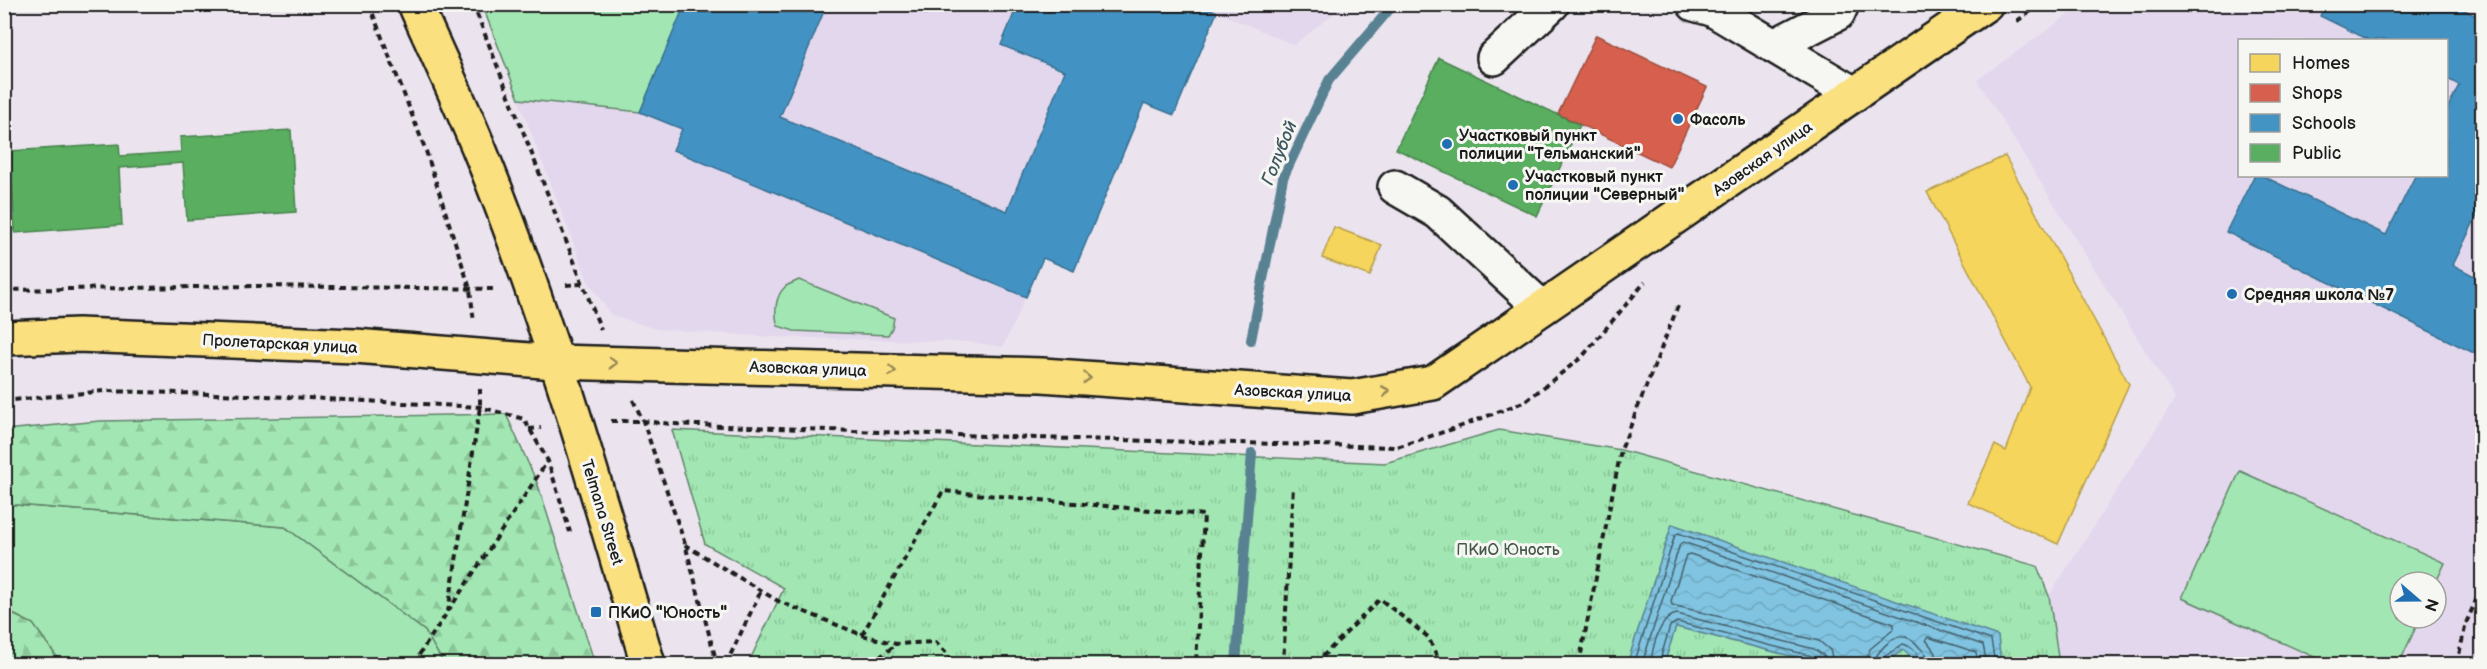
<svg xmlns="http://www.w3.org/2000/svg" width="2487" height="669" font-family="'Balsamiq Sans',sans-serif">
  <defs>
    <pattern id="forest-firs" width="22" height="20" patternUnits="userSpaceOnUse" patternTransform="scale(1.5)"><rect width="22" height="20" fill="#a2e7b3"/><path d="M5 1l3.5 6h-7zM16 11l3.5 6h-7z" fill="#8bc699"/></pattern>
    <pattern id="park-tufts" width="24" height="20" patternUnits="userSpaceOnUse" patternTransform="scale(1.5)"><rect width="24" height="20" fill="#a2e7b3"/><path d="M3 7l-1-3M5 7V3M7 7l1-3M15 17l-1-3M17 17v-4M19 17l1-3" fill="none" stroke="#8bc699"/></pattern>
    <pattern id="water-waves" width="16" height="10" patternUnits="userSpaceOnUse" patternTransform="scale(1.5)"><rect width="16" height="10" fill="#80c4e1"/><path d="M0 5q4-4 8 0t8 0" fill="none" stroke="#6ea8c0"/></pattern>
  </defs>
  <rect width="100%" height="100%" fill="#ebe4ef"/>
  <filter id="ink" filterUnits="userSpaceOnUse"><feTurbulence type="fractalNoise" baseFrequency=".0167" numOctaves="2"/><feDisplacementMap in="SourceGraphic" scale="12" xChannelSelector="R" yChannelSelector="G"/><feConvolveMatrix kernelMatrix="1 2 1 2 8 2 1 2 1" color-interpolation-filters="sRGB"/></filter>
  <g filter="url(#ink)">
    <g fill="#e3d7ed">
      <path d="M482 5H1345L1294 45 1217 12 1174 115 1144 103 1074 271 1043 259 1003 347 968 342 770 337 656 329 611 315 588 281Z"/>
      <path d="M2082 5H2326L2321 17 2369 40H2240V176H2254L2227 232 2482 357V664H2399L2420 618H2436V582L2444 563 2182 598 2330 664H2059L2049 596 2175 399 1977 80Z"/>
      <path d="M2453 5H2482V19Z"/>
      <path d="M2447 78 2459 85 2447 111Z"/>
      <path d="M2263 176H2415L2386 235Z"/>
      <path d="M2482 205V280L2453 265Z"/>
    </g>
    <g fill="#a2e7b3" stroke="#5f8268" stroke-width="1.5">
      <path d="M482 5H685L640 112 519 99Z"/>
      <path d="M799 280 894 318 892 328 888 335 794 331 778 326C774 314 775 296 785 287 788 284 795 282 799 280Z"/>
      <path d="M2240 471 2445 563 2436 582H2400V618H2420L2399 664H2330L2182 598Z"/>
      <path d="M4 504 285 527 425 631 444 664H62L33 624 5 610Z"/>
    </g>
    <g fill="url(#forest-firs)" stroke="#5f8268" stroke-width="1.5">
      <path d="M506 414 538 485 595 664H444L425 631 285 527 5 504V430L100 421Z"/>
      <path d="M4 610 33 624 62 664H5Z"/>
    </g>
    <path fill="url(#park-tufts)" stroke="#5f8268" stroke-width="1.5" d="M672 430 1385 463 1499 430 1621 450 2037 566 2049 596 2059 664H748L784 588 705 544Z"/>
    <path fill="url(#water-waves)" stroke="#588192" stroke-width="1.5" d="M1672 524 1998 636 2001 664H1918L1903 650 1884 664H1822L1676 627 1664 664H1627Z"/>
    <g fill="#f6d55c" stroke="#b59e49" stroke-width="1.5">
      <path d="M2005 156 2129 384 2058 544 1968 503 1995 445 2006 451 2030 387 1927 192Z"/>
      <path d="M1334 227 1382 245 1370 276 1322 258Z"/>
    </g>
    <path fill="#d6604d" stroke="#9e4c3e" stroke-width="1.5" d="M1596 35 1707 87 1669 167 1558 114Z"/>
    <g fill="#4393c3" stroke="#376f91" stroke-width="1.5">
      <path d="M685 4H827L780 117 1007 211 1065 71 1001 45 1018 4H1199L1217 12 1174 115 1144 103 1074 271 1043 258 1026 297 673 150 682 129 640 112Z"/>
      <path d="M902 4H930L926 14Z"/>
      <path d="M2326 4H2453L2482 19V205L2453 265 2482 280V357L2226 232 2254 176H2263L2386 235 2415 176H2446V111L2459 85 2446 78V40H2369L2320 16Z"/>
    </g>
    <g fill="#5aae61" stroke="#47824c" stroke-width="1.5">
      <path d="M1439 58 1580 125 1537 216 1396 149Z"/>
      <path d="M291 130 296 212 187 220 183 163 119 168 122 225 15 233 10 151 119 144 120 156 181 152 180 137Z"/>
    </g>
    <g fill="none" stroke-linecap="round" stroke-linejoin="round">
      <g stroke="#445f6b" stroke-width="1.5">
        <path d="M1634 664 1675 535 1678 533 1991 640 1995 664"/>
        <path d="M1642 664 1680 544 1683 542 1983 645 1987 664"/>
        <path d="M1651 664C1652 649 1659 617 1677 614L1814 649 1823 655 1825 664"/>
        <path d="M1659 664 1670 626 1677 622 1812 656 1816 659 1817 664"/>
        <path d="M1834 664 1830 650 1819 641 1672 605 1671 601 1686 555 1690 554 1894 624V629L1870 649 1865 664"/>
        <path d="M1874 664C1875 653 1892 635 1904 637 1911 637 1916 643 1920 648 1926 653 1929 657 1929 664"/>
        <path d="M1881 664 1884 657 1903 644C1911 646 1921 656 1922 664"/>
        <path d="M1938 664 1936 653 1926 640 1928 637 1976 652 1978 664"/>
      </g>
      <g stroke="#588192" stroke-width="10">
        <path d="M1251 340 1283 178 1329 80 1394 4"/>
        <path d="M1236 664 1252 453"/>
      </g>
      <defs>
        <g id="minor">
          <path d="M1694 4 1712 9 1854 94"/>
          <path d="M1774 46 1838 13 1842 4"/>
          <path d="M1494 58 1552 4"/>
          <path d="M1395 187 1438 212 1542 308"/>
        </g>
        <g id="major">
          <path d="M415 4C436 51 458 98 478 146 547 314 597 490 648 664"/>
          <path d="M4 338 78 335 355 346 555 362 1042 375 1352 397 1433 383 1986 4"/>
        </g>
      </defs>
      <use href="#minor" stroke="#1c1c1c" stroke-width="38"/>
      <use href="#major" stroke="#1c1c1c" stroke-width="38"/>
      <g stroke="#1c1c1c" stroke-width="4" stroke-dasharray="6 4.5" stroke-linecap="butt">
        <path d="M369 4 426 151 470 289 474 322"/>
        <path d="M473 4 601 330"/>
        <path d="M2017 21 2041 4"/>
        <path d="M566 285 582 284"/>
        <path d="M4 290 256 286 496 289"/>
        <path d="M633 400 643 421 685 544 717 664"/>
        <path d="M4 401 104 391 249 395 480 407 524 419 548 461 570 532"/>
        <path d="M611 421H643L672 424 1036 438 1397 447 1459 427 1526 401 1582 357 1645 282"/>
        <path d="M529 429 541 428"/>
        <path d="M685 545 778 601 862 635 896 644 936 642 956 664"/>
        <path d="M448 612 480 407V389"/>
        <path d="M862 635 943 491 1204 515 1196 664"/>
        <path d="M413 664 547 462"/>
        <path d="M726 664 761 591"/>
        <path d="M748 664H749"/>
        <path d="M871 664 895 645"/>
        <path d="M1283 664 1293 486"/>
        <path d="M1315 664 1380 599 1428 637 1441 664"/>
        <path d="M1579 664 1621 450 1678 306"/>
        <path d="M1696 664 1698 661 1718 664"/>
        <path d="M2457 664 2466 623 2482 587"/>
      </g>
      <use href="#minor" stroke="#f6f6f2" stroke-width="33"/>
      <use href="#major" stroke="#fbe080" stroke-width="33"/>
    </g>
    <defs><path id="oneway-chevron" d="M-2-3.5L2.5 0L-2 3.5" fill="none" stroke-width="1.6" stroke-linecap="round" stroke-linejoin="round" transform="scale(1.5)"/></defs>
    <g stroke="#978853">
      <use href="#oneway-chevron" transform="translate(613 363) rotate(1)"/>
      <use href="#oneway-chevron" transform="translate(892 371) rotate(2)"/>
      <use href="#oneway-chevron" transform="translate(1087 378) rotate(4)"/>
      <use href="#oneway-chevron" transform="translate(1386 391) rotate(-10)"/>
    </g>
  </g>
  <g fill="#1f6fb2" stroke="#f6f6f2" stroke-width="2">
    <circle cx="1678" cy="119" r="6"/>
    <circle cx="1447" cy="144" r="6"/>
    <circle cx="1513" cy="185" r="6"/>
    <circle cx="2232" cy="294" r="6"/>
    <rect x="590" y="606" width="12" height="12" rx="3"/>
  </g>
  <g text-anchor="middle" stroke-width="6" stroke-linejoin="round" paint-order="stroke">
    <g font-size="16" font-weight="bold" fill="#1c1c1c" stroke="#f6f6f2" text-anchor="start">
      <text x="1690" y="125">Фасоль</text>
      <text x="1459" y="141">Участковый пункт<tspan x="1459" dy="18">полиции "Тельманский"</tspan></text>
      <text x="1525" y="182">Участковый пункт<tspan x="1525" dy="18">полиции "Северный"</tspan></text>
      <text x="2244" y="300">Средняя школа №7</text>
      <text x="608" y="618">ПКиО "Юность"</text>
    </g>
    <g font-size="16" fill="#1c1c1c" stroke="#f6f6f2">
      <text transform="translate(1762 158) rotate(-35)" y="6">Азовская улица</text>
      <text transform="translate(280 343) rotate(3)" y="6">Пролетарская улица</text>
      <text transform="translate(808 368) rotate(2)" y="6">Азовская улица</text>
      <text transform="translate(1293 392) rotate(3)" y="6">Азовская улица</text>
      <text transform="translate(603 512) rotate(73)" y="6">Telmana Street</text>
    </g>
    <g font-size="16" fill="#445949" stroke="#f6f6f2">
      <text x="1508" y="555">ПКиО Юность</text>
    </g>
    <g font-size="18" font-style="italic" fill="#3f5761" stroke="#f6f6f2">
      <text transform="translate(1279 153) rotate(-68)" y="6">Голубой</text>
    </g>
  </g>
  <rect width="2487" height="669" fill="none" stroke="#f6f6f2" stroke-width="24"/>
  <rect x="12" y="12" width="2463" height="645" fill="none" stroke="#1c1c1c" stroke-width="2" filter="url(#ink)"/>
  <rect x="2238" y="39" width="210" height="138" fill="#f6f6f2" stroke="#9f9f9c" stroke-width="1.5"/>
  <rect x="2250" y="54" width="30" height="18" fill="#f6d55c" stroke="#9f9f9c" stroke-width="1.5"/>
  <text x="2292" y="69" font-size="18" fill="#1c1c1c">Homes</text>
  <rect x="2250" y="84" width="30" height="18" fill="#d6604d" stroke="#9f9f9c" stroke-width="1.5"/>
  <text x="2292" y="99" font-size="18" fill="#1c1c1c">Shops</text>
  <rect x="2250" y="114" width="30" height="18" fill="#4393c3" stroke="#9f9f9c" stroke-width="1.5"/>
  <text x="2292" y="129" font-size="18" fill="#1c1c1c">Schools</text>
  <rect x="2250" y="144" width="30" height="18" fill="#5aae61" stroke="#9f9f9c" stroke-width="1.5"/>
  <text x="2292" y="159" font-size="18" fill="#1c1c1c">Public</text>
  <g transform="translate(2418 600) rotate(110)"><circle r="28" fill="#f6f6f2" stroke="#9f9f9c" stroke-width="1.5"/>
  <path d="M0-4.5L10 22L0 15L-10 22Z" fill="#1f6fb2"/>
  <text y="-9" font-size="16" font-weight="bold" text-anchor="middle" fill="#1c1c1c">N</text>
  </g>
</svg>
